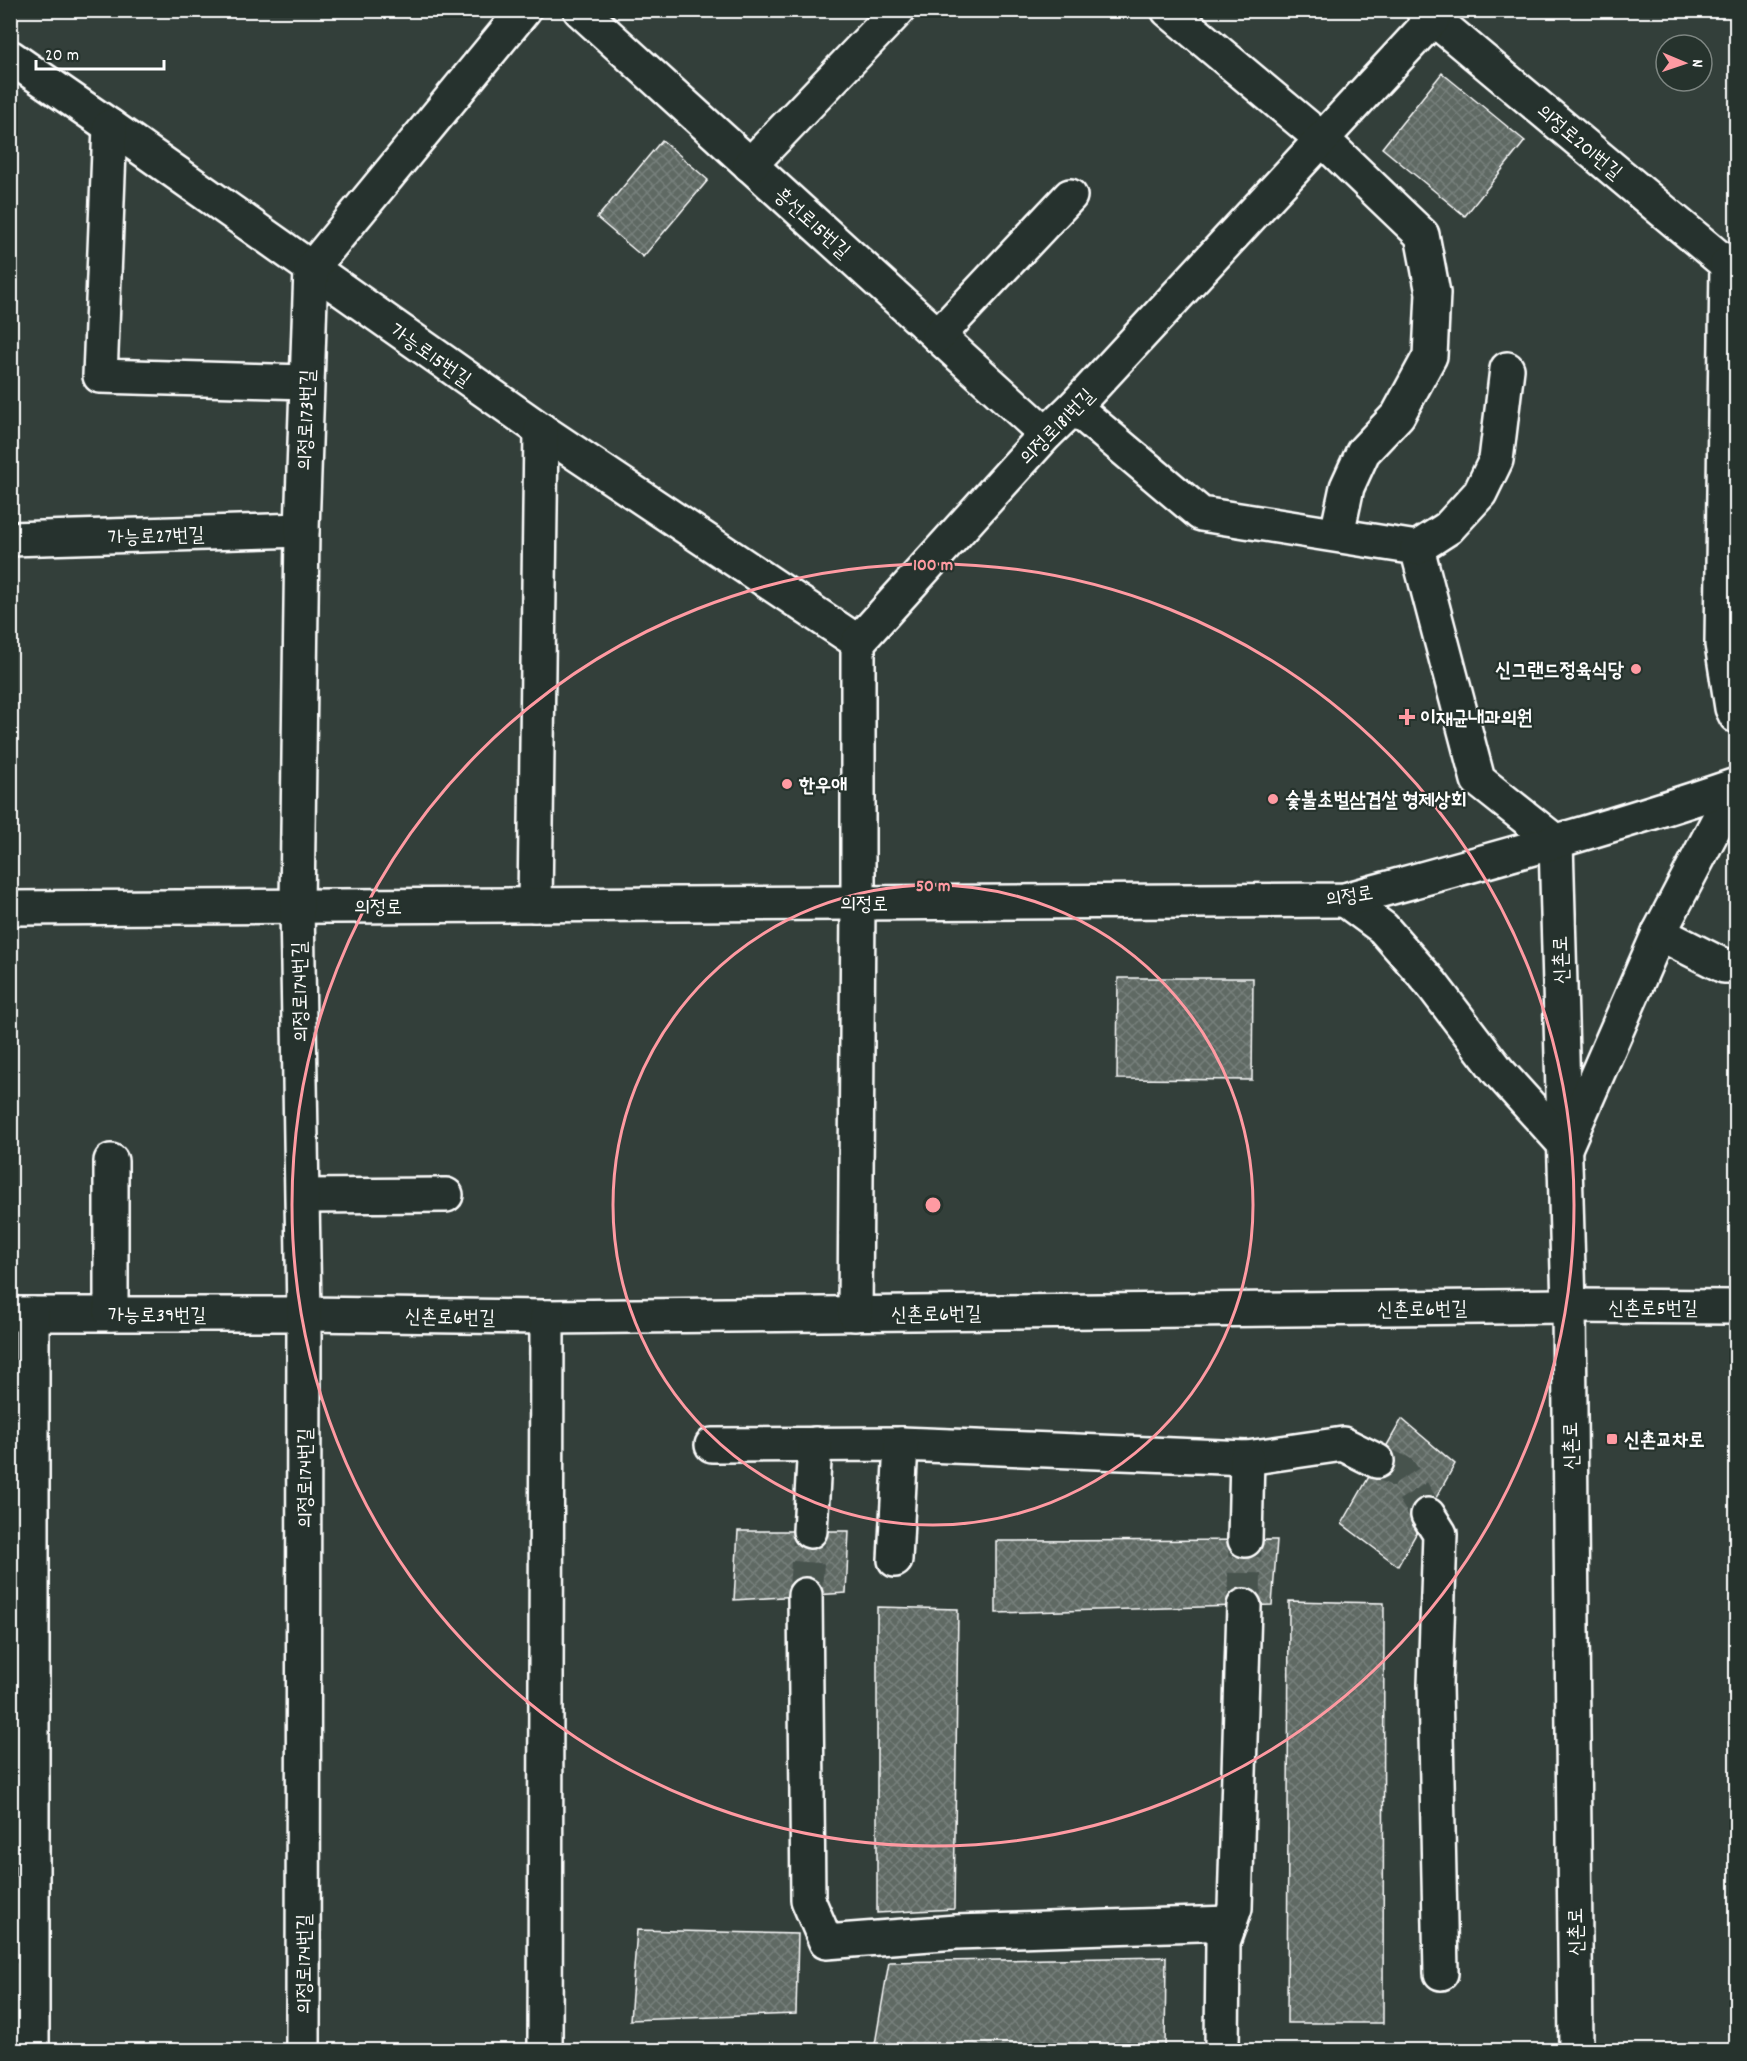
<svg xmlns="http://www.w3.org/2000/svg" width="1747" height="2061" font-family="Dekko,'Poor Story',sans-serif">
  <defs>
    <pattern id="building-cross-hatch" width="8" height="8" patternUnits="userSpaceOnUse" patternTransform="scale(1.5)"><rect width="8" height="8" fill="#5f6964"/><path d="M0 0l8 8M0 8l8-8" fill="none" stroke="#77807b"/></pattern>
  </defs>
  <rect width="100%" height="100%" fill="#333f3a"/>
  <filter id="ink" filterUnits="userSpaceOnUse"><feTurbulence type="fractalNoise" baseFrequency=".0167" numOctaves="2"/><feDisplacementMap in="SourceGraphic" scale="12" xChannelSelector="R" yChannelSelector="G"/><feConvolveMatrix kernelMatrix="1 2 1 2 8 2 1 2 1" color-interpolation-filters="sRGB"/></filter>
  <g filter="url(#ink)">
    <g fill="url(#building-cross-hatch)" stroke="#fff" stroke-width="1.5">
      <path d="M1442 73 1525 141 1465 216 1382 148Z"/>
      <path d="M662 140 708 180 643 257 597 218Z"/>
      <path d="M1118 978H1253L1252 1080 1117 1079Z"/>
      <path d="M1402 1419 1455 1464 1398 1566 1342 1524Z"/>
      <path d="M738 1531H849L846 1593 734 1600Z"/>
      <path d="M1277 1540 1272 1605 996 1613V1541Z"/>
      <path d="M1289 1601 1384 1603 1383 2023H1287Z"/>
      <path d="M877 1607 958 1609 954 1909 877 1913Z"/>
      <path d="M637 1930 798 1934 796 2014 630 2020Z"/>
      <path d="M1166 1957 1165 2050H874L889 1962Z"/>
    </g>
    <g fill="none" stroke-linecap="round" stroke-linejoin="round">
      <g stroke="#47524e" stroke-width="33" stroke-dasharray="33 16" stroke-linecap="butt">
        <path d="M1377 1461 1401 1472 1428 1515"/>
        <path d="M805 1595 810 1531"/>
        <path d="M1244 1606 1245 1540"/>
      </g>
      <defs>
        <g id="minor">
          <path d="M580 10 1046 434"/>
          <path d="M1168 10 1323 140 1422 235 1433 293 1430 356 1398 415 1363 452 1347 487 1337 534"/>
          <path d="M1423 10 1736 272"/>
          <path d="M10 57 110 126 538 428 858 642"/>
          <path d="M110 126 100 376 306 382"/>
          <path d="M750 165 898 10"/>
          <path d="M1727 264 1722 644 1732 708 1736 716"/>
          <path d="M938 336 1070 196"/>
          <path d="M1074 407 1201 514 1417 548 1478 780 1556 842"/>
          <path d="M10 539 302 530"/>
          <path d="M1417 548 1448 528 1480 493 1496 460 1507 369"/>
          <path d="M1556 842 1569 1306 1576 2050"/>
          <path d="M1345 900 1383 928 1431 983 1498 1071 1566 1146 1659 933 1736 786"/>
          <path d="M535 905 541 430"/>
          <path d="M10 908 1345 900C1476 864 1608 829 1736 785"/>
          <path d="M1659 933 1724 966H1736"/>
          <path d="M303 1196 446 1195"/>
          <path d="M10 1314H304L547 1317 1569 1306 1736 1307"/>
          <path d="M111 1314V1161"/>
          <path d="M855 1314 858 903V642L1046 434 1074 407 1433 19"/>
          <path d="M712 1445 901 1444 1247 1458 1343 1444 1377 1461"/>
          <path d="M1428 1515 1440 1534 1435 1685 1441 1973"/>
          <path d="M810 1531 815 1444"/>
          <path d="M1245 1540 1247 1458"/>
          <path d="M895 1560 901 1444"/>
          <path d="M805 1595 808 1900 826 1942 956 1932 1230 1923"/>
          <path d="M32 2050V1314"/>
          <path d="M303 2050 304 1314 297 906 302 530 311 269 524 10"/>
          <path d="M545 2050 547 1317"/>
          <path d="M1222 2050 1223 1942 1235 1908 1244 1606"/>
        </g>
      </defs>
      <use href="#minor" stroke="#fff" stroke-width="38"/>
      <use href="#minor" stroke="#26332d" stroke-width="33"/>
    </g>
  </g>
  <g fill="none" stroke="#ff9aa2" stroke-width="3">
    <circle cx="933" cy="1205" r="320"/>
    <circle cx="933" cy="1205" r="641"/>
  </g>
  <g fill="#ff9aa2" stroke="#26332d" stroke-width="2">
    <circle cx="1636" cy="669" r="6"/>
    <path d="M1404 708h6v6h6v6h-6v6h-6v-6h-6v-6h6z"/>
    <circle cx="787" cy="784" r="6"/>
    <circle cx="1273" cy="799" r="6"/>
    <rect x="1606" y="1433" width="12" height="12" rx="3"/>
  </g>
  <g text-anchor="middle" stroke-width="4.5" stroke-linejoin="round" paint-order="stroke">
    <g font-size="20" fill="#fff" stroke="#26332d">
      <text transform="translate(1580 141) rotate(40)" y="7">의정로201번길</text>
      <text transform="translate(813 222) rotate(42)" y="7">흥선로15번길</text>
      <text transform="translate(431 354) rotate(35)" y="7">가능로15번길</text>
      <text transform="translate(305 420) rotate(-88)" y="7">의정로173번길</text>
      <text transform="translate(1056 426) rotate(-46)" y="7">의정로181번길</text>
      <text transform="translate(156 535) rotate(-2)" y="7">가능로27번길</text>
      <text transform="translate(1349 895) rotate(-9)" y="7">의정로</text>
      <text x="864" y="910">의정로</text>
      <text x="378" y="913">의정로</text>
      <text transform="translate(1560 960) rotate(-92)" y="7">신촌로</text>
      <text transform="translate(299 992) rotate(-91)" y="7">의정로174번길</text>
      <text x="1653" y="1314">신촌로5번길</text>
      <text transform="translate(1422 1308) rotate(-1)" y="7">신촌로6번길</text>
      <text transform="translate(936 1313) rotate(-1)" y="7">신촌로6번길</text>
      <text x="157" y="1321">가능로39번길</text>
      <text transform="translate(450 1316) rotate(1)" y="7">신촌로6번길</text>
      <text transform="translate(1570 1446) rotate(-91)" y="7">신촌로</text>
      <text transform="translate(304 1478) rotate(-90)" y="7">의정로174번길</text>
      <text transform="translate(1575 1932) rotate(-91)" y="7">신촌로</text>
      <text transform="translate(303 1964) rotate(-90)" y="7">의정로174번길</text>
    </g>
    <g font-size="20" font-weight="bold" fill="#fff" stroke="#26332d" text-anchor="start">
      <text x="1624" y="676" text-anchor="end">신그랜드정육식당</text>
      <text x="1420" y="724">이재균내과의원</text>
      <text x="799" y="791">한우애</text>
      <text x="1285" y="806">숯불초벌삼겹살 형제상회</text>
      <text x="1624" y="1446">신촌교차로</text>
    </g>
  </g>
  <circle cx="933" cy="1205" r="9" fill="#ff9aa2" stroke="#26332d" stroke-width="3"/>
  <g font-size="18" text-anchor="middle" font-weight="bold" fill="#ff9aa2" stroke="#26332d" stroke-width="4.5" stroke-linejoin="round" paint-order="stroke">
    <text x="933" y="570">100 m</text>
    <text x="933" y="891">50 m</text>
  </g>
  <rect width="1747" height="2061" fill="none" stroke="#26332d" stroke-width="36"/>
  <rect x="18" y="18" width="1711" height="2025" fill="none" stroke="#fff" stroke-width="2" filter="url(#ink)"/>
  <g transform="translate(1684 63) rotate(92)"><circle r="28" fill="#26332d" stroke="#7d8581" stroke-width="1.5"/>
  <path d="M0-4.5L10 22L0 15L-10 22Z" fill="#ff9aa2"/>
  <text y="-9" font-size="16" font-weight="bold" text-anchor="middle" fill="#ffffff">N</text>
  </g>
  <path d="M36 60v9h128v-9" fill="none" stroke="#ffffff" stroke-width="3"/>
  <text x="45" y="60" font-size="18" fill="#ffffff" stroke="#26332d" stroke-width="4.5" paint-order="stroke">20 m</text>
</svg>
